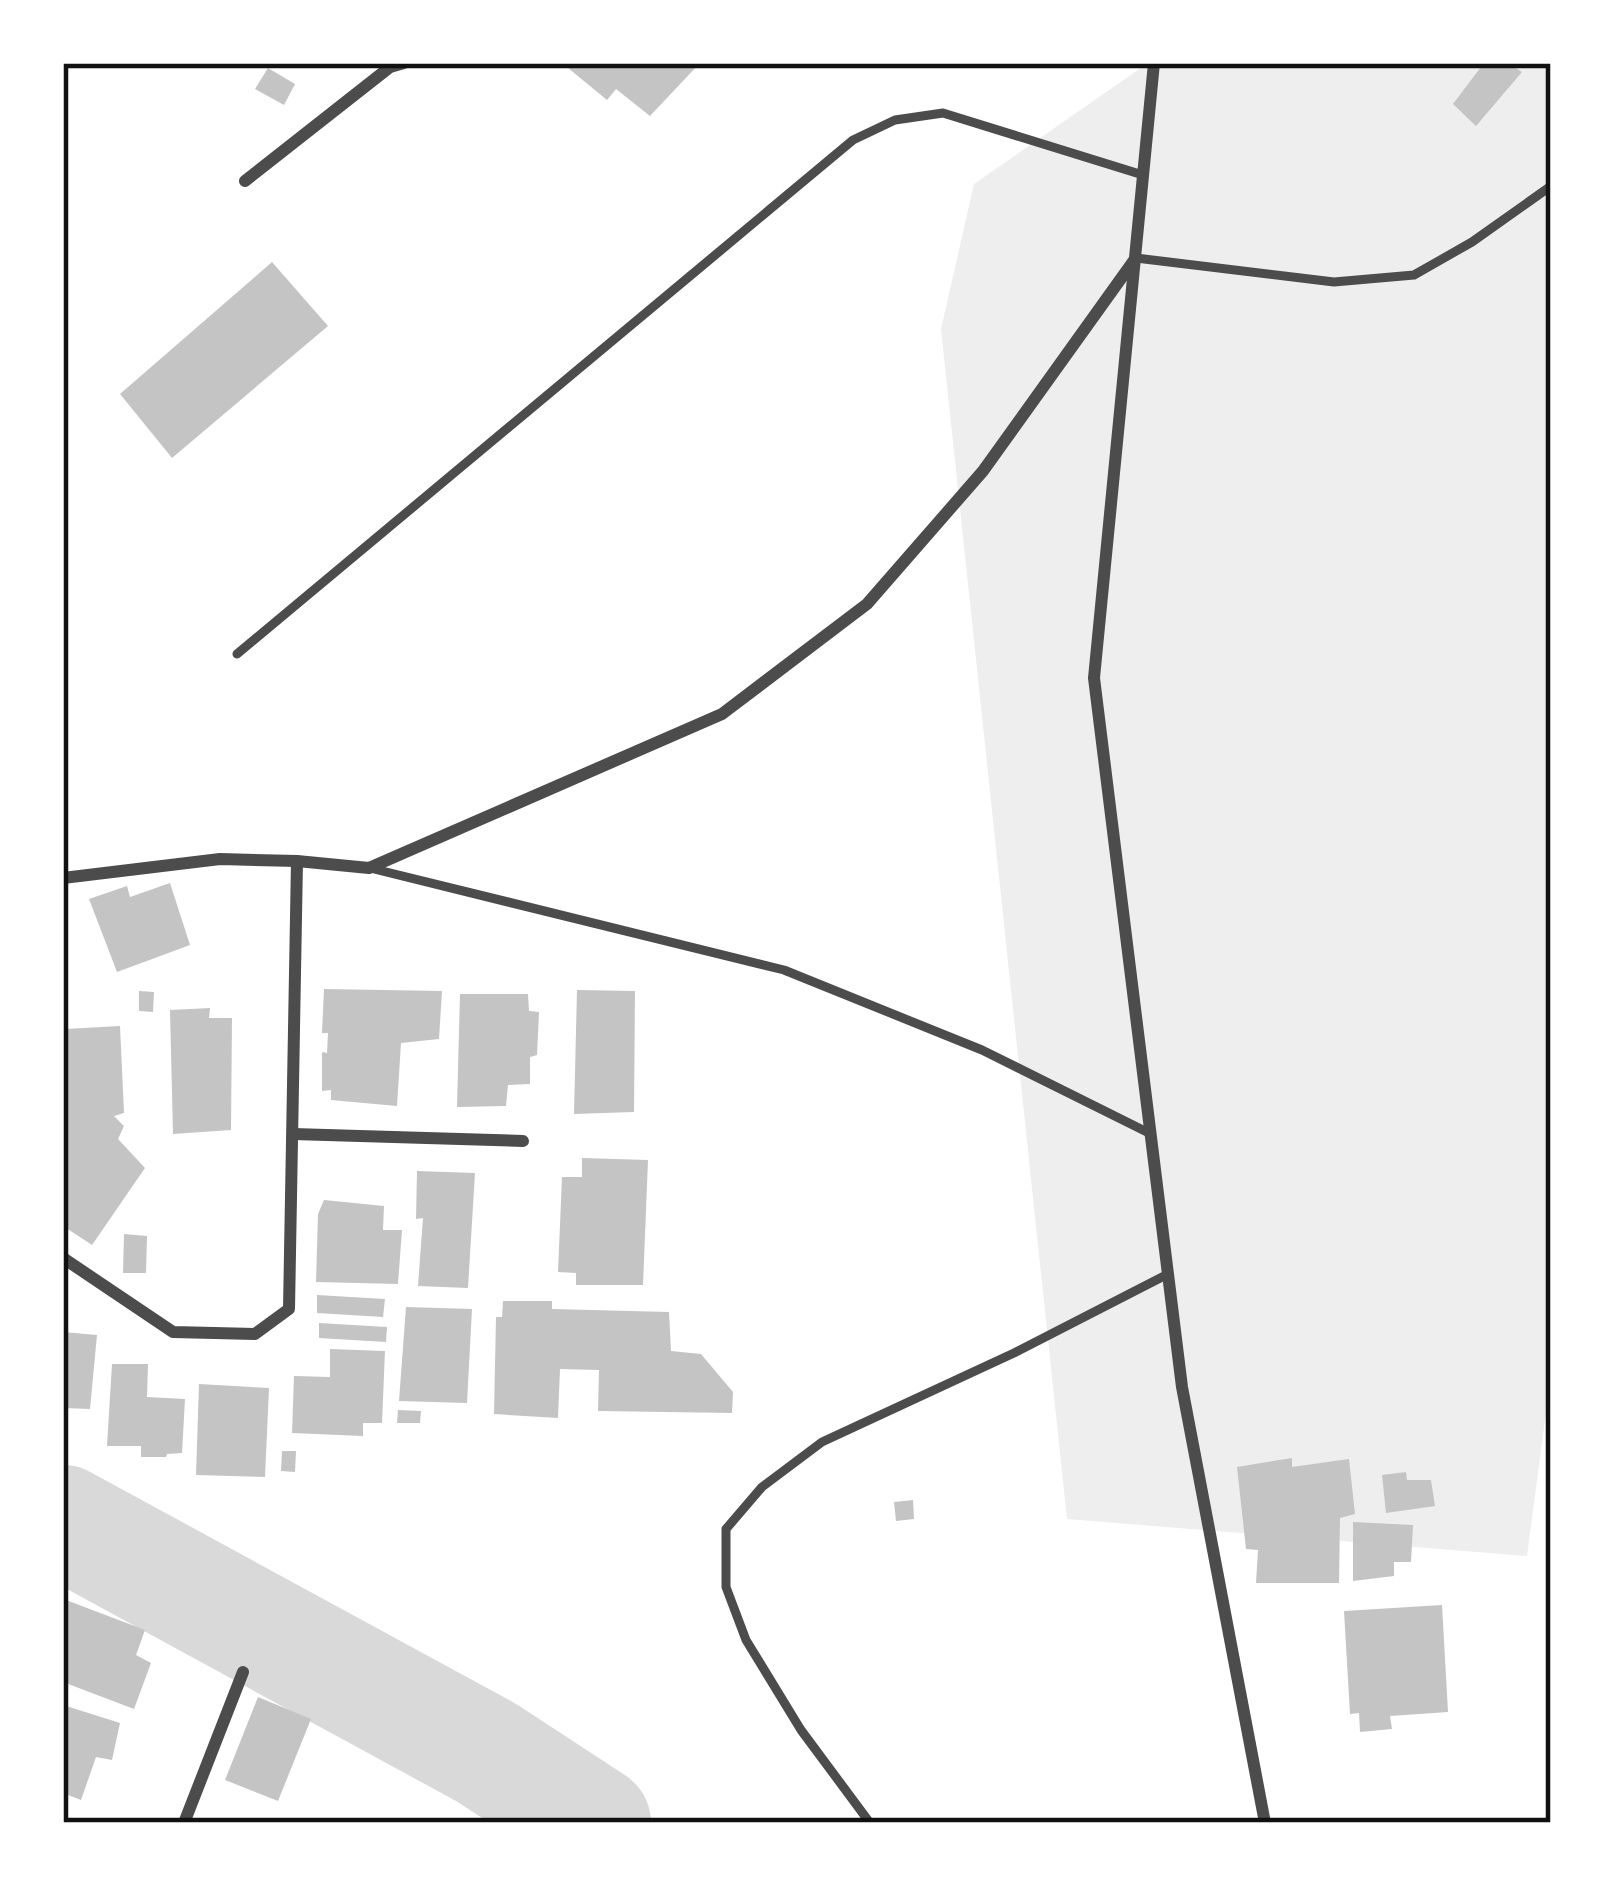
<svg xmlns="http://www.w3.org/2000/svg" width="1614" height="1886" font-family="'Times New Roman',serif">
  <rect width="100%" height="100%" fill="#fff"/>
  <path fill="#eee" d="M1148 63H1551V1374L1527 1556 1067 1519 941 329 974 184Z"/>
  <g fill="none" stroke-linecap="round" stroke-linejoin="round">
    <path stroke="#d9d9d9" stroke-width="114" d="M63 1522 487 1753 594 1823"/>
  </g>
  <g fill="#c4c4c4">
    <path d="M562 63H696L698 65 650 116 616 89 607 100Z"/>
    <path d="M1484 63H1508L1522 72 1476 126 1453 104Z"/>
    <path d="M268 68 295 84 284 105 255 89Z"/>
    <path d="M272 262 328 326 172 458 120 394Z"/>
    <path d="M170 883 190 945 117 972 89 899 127 886 130 897Z"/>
    <path d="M324 989 442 991 439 1039 401 1043 397 1106 331 1100V1090L322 1091V1052L327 1053 328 1033H322Z"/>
    <path d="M577 990 635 991 634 1112 574 1114Z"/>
    <path d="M139 991 154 992 153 1012 139 1011Z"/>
    <path d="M460 994H528L529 1011 539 1012 537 1055 530 1057V1084L508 1085 506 1106 457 1107Z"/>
    <path d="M210 1008 209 1018H232L231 1130 173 1134 170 1010Z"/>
    <path d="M120 1026 124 1113 114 1116 124 1126 118 1139 145 1168 92 1245 63 1226 65 1029Z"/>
    <path d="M582 1158 648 1160 643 1285H576V1273L558 1272 562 1177H582Z"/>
    <path d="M417 1171 475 1173 468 1288 418 1286 423 1218 416 1219Z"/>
    <path d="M324 1200 384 1206 383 1230H402L398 1284 316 1282 318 1214Z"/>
    <path d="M124 1234 147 1236 146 1273H123Z"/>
    <path d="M317 1295 385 1299 383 1317 317 1313Z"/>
    <path d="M503 1301H552V1309L669 1312 671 1351 701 1354 733 1392 732 1413 598 1411 599 1370 560 1369 558 1418 494 1414 496 1317H502Z"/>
    <path d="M406 1307 472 1309 467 1403 399 1401Z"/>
    <path d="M319 1323 387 1327 386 1342 319 1338Z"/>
    <path d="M63 1332 97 1335 90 1409 63 1408Z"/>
    <path d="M330 1349 385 1351 382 1423H363V1436L292 1433 294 1376 330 1377Z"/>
    <path d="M112 1364H148L147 1397 185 1399 182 1453 167 1454 166 1457H141V1446H107Z"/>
    <path d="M199 1384 269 1388 265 1477 196 1475Z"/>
    <path d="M398 1410 421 1411 420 1423H397Z"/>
    <path d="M282 1451H296L295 1472 281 1471Z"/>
    <path d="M1292 1458V1467L1349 1459 1355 1514 1340 1518 1339 1583H1256L1258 1550 1246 1549 1237 1467Z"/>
    <path d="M1406 1472 1407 1480H1431L1435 1506 1386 1513 1382 1475Z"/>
    <path d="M913 1500 914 1519 896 1521 894 1502Z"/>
    <path d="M1353 1522 1413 1525 1411 1562H1394V1576L1353 1581Z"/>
    <path d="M66 1600 145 1630 136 1655 151 1663 134 1709 63 1682V1608Z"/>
    <path d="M1442 1605 1448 1712 1390 1716 1392 1729 1360 1732 1359 1713 1350 1714 1344 1611Z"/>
    <path d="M258 1697 311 1719 278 1801 225 1780Z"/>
    <path d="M63 1705 120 1723 112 1760 96 1757 81 1800 63 1793Z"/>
  </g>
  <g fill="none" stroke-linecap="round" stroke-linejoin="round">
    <g stroke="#4c4c4c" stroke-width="9">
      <path d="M1136 258 1334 282 1414 275 1472 242 1551 186"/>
      <path d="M237 654 853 140 895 120 943 113 1143 175"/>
      <path d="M370 868 784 970 982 1050 1151 1134"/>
      <path d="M870 1823 801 1730 746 1640 726 1587V1529L762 1487 822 1442 1014 1353 1168 1274"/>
    </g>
    <g stroke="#4c4c4c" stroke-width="12">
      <path d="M1154 63 1094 678 1182 1387 1265 1823"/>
      <path d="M245 181 390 67 404 63"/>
      <path d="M63 878 220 859 297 861 369 868 722 714 867 604 983 471 1135 259"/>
      <path d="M293 1134 523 1141"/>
      <path d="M63 1258 173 1332 255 1334 289 1309 297 861"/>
      <path d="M184 1823 243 1672"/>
    </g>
  </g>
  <rect width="1614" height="1886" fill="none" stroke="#ffffff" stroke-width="132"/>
  <rect x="66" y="66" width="1482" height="1754" fill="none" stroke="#111" stroke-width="4.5"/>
</svg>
